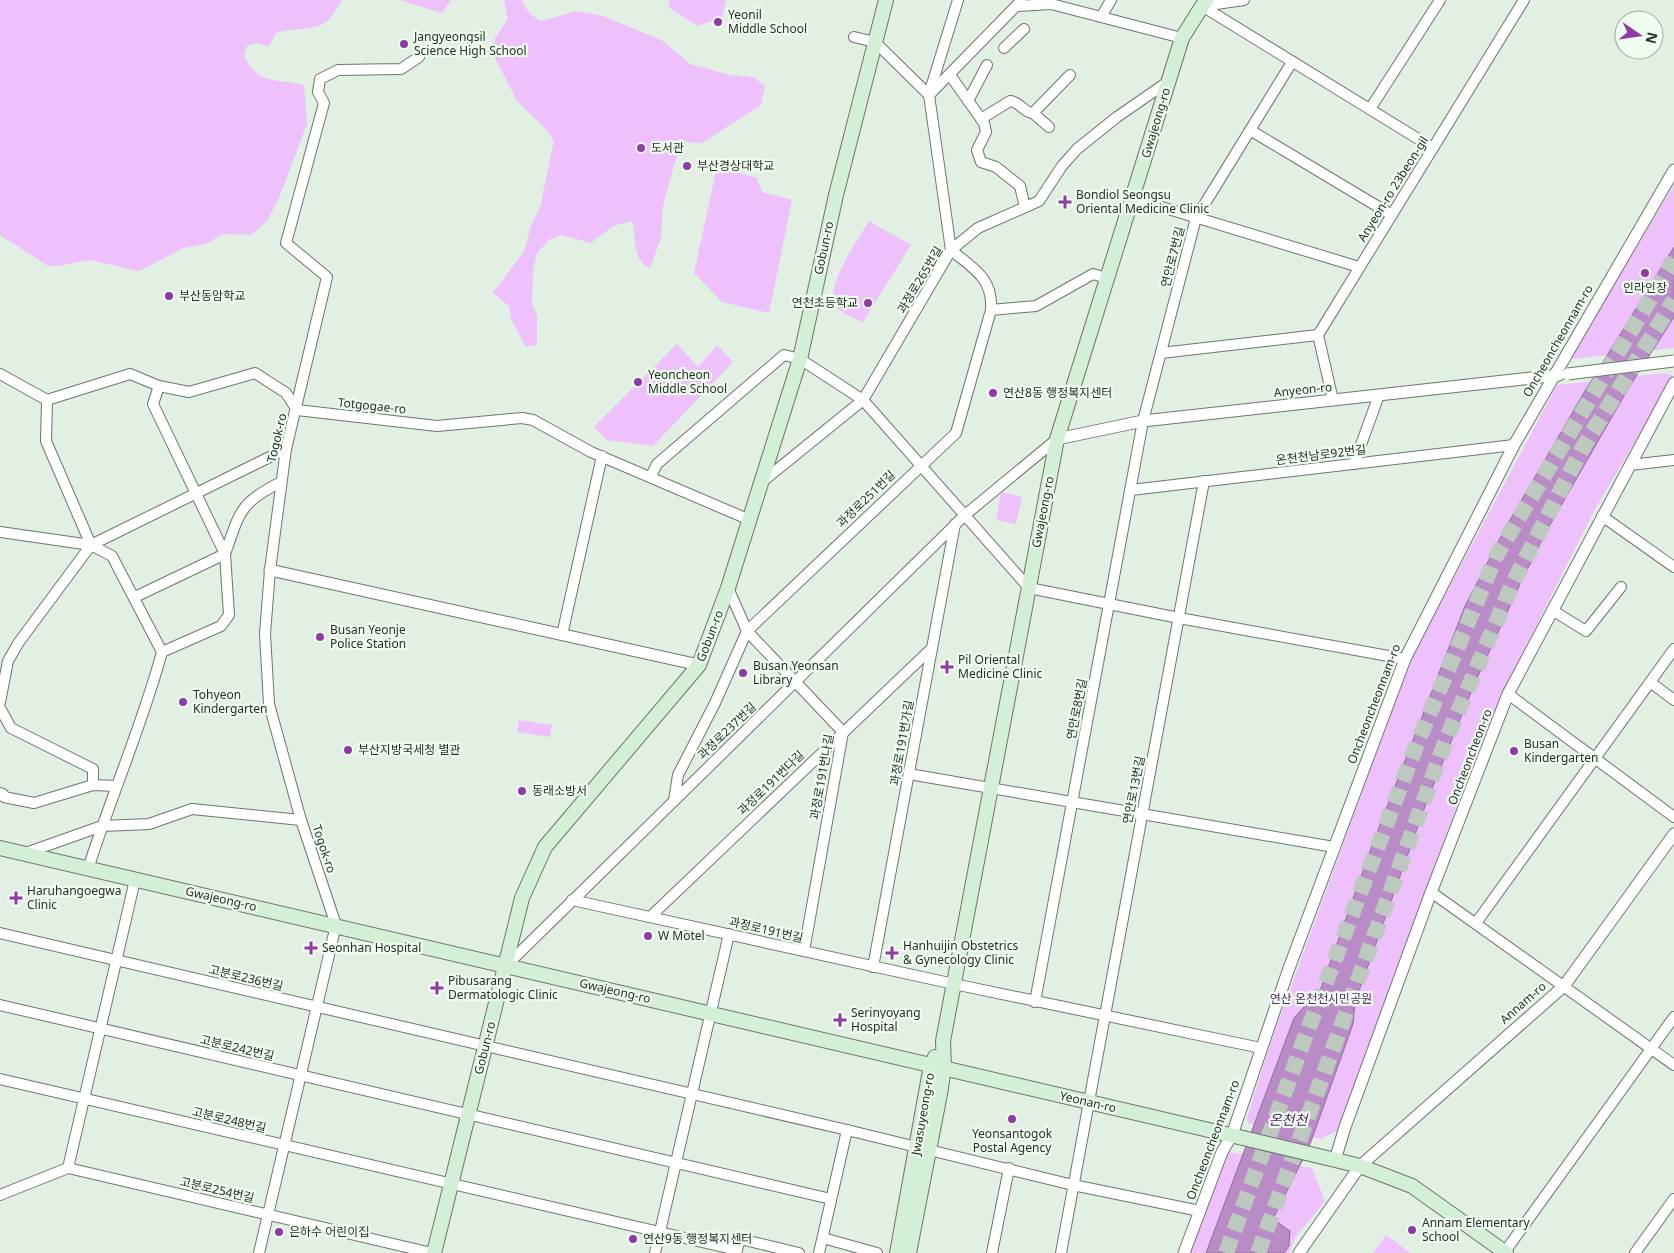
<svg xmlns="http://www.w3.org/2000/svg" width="1674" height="1253" font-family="'Noto Sans','Noto Sans KR',sans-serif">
  <rect width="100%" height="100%" fill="#e2efe3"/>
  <g fill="#eec1fc">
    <path d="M0 0H342C337 7 332 17 326 22 312 32 292 27 276 33L269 47 257 43 247 46 244 56C259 86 277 78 304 85L307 124 279 198 267 221 251 235 223 234 206 244 184 248 139 271 89 260 58 266H48L0 235Z"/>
    <path d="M400 0H451L442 13Z"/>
    <path d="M504 0H521L530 14 541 21 577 11 603 16 663 41 690 64 730 75 753 77 765 86 761 105 702 143 684 142 674 165 663 206 661 238 650 268C631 261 637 237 632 221L613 226 591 243 561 235 549 240 537 253 533 270 532 303 537 316V345L526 347 511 319 509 306 493 293 524 251 531 226 540 207 554 141 544 127 517 101 492 52 495 38 508 19Z"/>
    <path d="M670 0H726L722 17 698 26 668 7Z"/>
    <path d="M717 167 757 178 762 192 792 200 769 313 722 302 694 273Z"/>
    <path d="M1674 185V348L1571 359 1576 348Z"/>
    <path d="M869 221 911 245 863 322C855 318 845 315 838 309 819 293 860 237 869 221Z"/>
    <path d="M677 344 698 367 717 345 733 362 653 446 607 440 594 427Z"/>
    <path d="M1664 373 1672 375V379L1594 511 1503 692 1464 787 1337 1131 1321 1139 1248 1123 1247 1117 1273 1036 1410 661 1557 385Z"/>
    <path d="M1001 492 1022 497 1016 524 996 520Z"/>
    <path d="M519 720 552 725 550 737 517 732Z"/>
    <path d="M1225 1152 1251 1155 1216 1253H1187Z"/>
    <path d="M1294 1165 1312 1168 1325 1201 1295 1238 1289 1253H1270L1267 1220Z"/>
    <path d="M1386 1235 1410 1253H1373Z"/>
  </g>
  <path fill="#b98cc7" stroke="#8e7098" d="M1674 247V317L1628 389 1547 530 1520 584 1474 685 1427 801 1355 1002 1353 1024 1309 1147 1273 1219 1290 1231 1289 1246 1284 1253H1206L1294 1018 1321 988 1373 843 1465 606 1507 525 1585 391Z"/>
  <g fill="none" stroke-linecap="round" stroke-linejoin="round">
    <g stroke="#bdc8be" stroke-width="16" stroke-dasharray="16 8" stroke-linecap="butt">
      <path d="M1226 1253 1301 1048 1418 741 1496 556 1674 259"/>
      <path d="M1258 1253 1446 740 1512 585 1582 449 1674 300"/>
    </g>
    <defs>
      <g id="minor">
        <path d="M1018 6 1051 4 1182 38"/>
        <path d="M1202 6 1433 148"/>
        <path d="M1202 6 1244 0"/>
        <path d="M1101 17 1111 0"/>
        <path d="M854 37 875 42 929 95 951 250C974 269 993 278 991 310"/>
        <path d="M1004 48 1024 29"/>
        <path d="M950 75 984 123 986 132 977 150 981 162 996 167 1020 186 1025 207"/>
        <path d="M929 94 958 0"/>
        <path d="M929 95 1021 1"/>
        <path d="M968 101 987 65"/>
        <path d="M1370 109 1440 0"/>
        <path d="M1033 113 1049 127"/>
        <path d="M981 119 1010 101C1019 101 1024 113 1033 113L1070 75"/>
        <path d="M1250 130 1392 215"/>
        <path d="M1132 198 1359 267"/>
        <path d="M1161 353 1318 335"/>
        <path d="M0 374 47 400 130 374 159 386 189 392 255 373 286 393 297 410 437 426 522 418 533 420 591 452 750 520"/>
        <path d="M159 386 153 404 225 554 229 615 221 626 162 652"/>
        <path d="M47 400 46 441 91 545 112 556 162 652C142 726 111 796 88 869"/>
        <path d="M1333 400 1318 335 1524 0"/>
        <path d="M1354 464 1379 395"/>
        <path d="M1630 465 1674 460"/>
        <path d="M651 476 657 464 784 355 800 359 863 400 1029 588 1179 618 1405 659"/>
        <path d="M763 481 863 400 951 250 978 228 1039 201 1062 166 1077 149 1117 117 1169 81"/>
        <path d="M1131 490 1514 445"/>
        <path d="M1602 516 1674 567"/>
        <path d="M0 532 91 545"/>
        <path d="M728 588 747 631 843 732 804 951"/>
        <path d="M135 597 225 554C240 512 239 503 281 482"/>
        <path d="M1552 610 1586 631 1621 587"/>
        <path d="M562 635 602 456"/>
        <path d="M1650 682 1674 700"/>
        <path d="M1508 694 1674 817"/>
        <path d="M0 702 8 661 19 642 91 545 286 449"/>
        <path d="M0 708 11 728 93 769V785"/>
        <path d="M909 774 1334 847"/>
        <path d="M0 793 3 794 4 797 34 803 93 785 116 786"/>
        <path d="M674 801 678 775 715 703 747 631 956 433 991 310 1036 306 1093 274 1107 278"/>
        <path d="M23 854 102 826 149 824 192 809 301 820"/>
        <path d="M1431 892 1674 1065"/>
        <path d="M572 900 954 984 1261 1048"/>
        <path d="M650 917 932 648"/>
        <path d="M1476 923 1674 649"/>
        <path d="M0 933 847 1130 1073 1185 1200 1211"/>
        <path d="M506 966 965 515 1057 439"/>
        <path d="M873 967 955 524"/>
        <path d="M1035 1002 1143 421 1196 218 1292 62"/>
        <path d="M0 1005 831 1199"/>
        <path d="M0 1079 737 1250 740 1239 799 1253"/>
        <path d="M68 1168 135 880"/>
        <path d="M0 1195 68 1168 432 1253"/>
        <path d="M823 1238 877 1253"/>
        <path d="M259 1253 336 925 301 820 269 704 265 634 270 570 286 449 327 277 286 243 324 103 318 92 320 79 338 70 401 69 419 57"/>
        <path d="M655 1253 729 934"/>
        <path d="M819 1253 847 1130"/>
        <path d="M992 1253 1009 1168"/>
        <path d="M1061 1253 1204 481"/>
        <path d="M1504 1253 1674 1017"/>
        <path d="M1635 1253 1674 1199"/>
      </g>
      <g id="tertiary">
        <path d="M1057 439 1143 421 1559 375"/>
        <path d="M270 570 699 665"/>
        <path d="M1335 1160 1345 1127 1430 895 1508 694 1674 383"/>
        <path d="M1184 1253 1222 1152 1232 1135 1288 971 1405 659 1514 445 1674 170"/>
        <path d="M1299 1253 1360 1166 1564 986 1674 834"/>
      </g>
      <g id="secondary">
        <path d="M0 848 1243 1138"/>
        <path d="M1327 1158 1360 1166 1412 1186 1506 1253"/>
        <path d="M434 1253 522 898 545 847 699 665 728 588 800 359 836 195 886 0"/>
        <path d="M897 1253 931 1065 935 1057"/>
        <path d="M909 1253 940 1094 944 1068 943 1041 1057 439 1182 38 1206 0"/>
      </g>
    </defs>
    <use href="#minor" stroke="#6c776c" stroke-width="12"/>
    <use href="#tertiary" stroke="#6c776c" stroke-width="13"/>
    <use href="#secondary" stroke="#6c776c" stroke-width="16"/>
    <use href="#minor" stroke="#fff" stroke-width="10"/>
    <use href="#tertiary" stroke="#fff" stroke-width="11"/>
    <use href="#secondary" stroke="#d3efd6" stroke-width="14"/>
    <defs>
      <path id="tertiary-bridge" d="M1568 374 1674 361"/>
      <path id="secondary-bridge" d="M1243 1138 1327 1158"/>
    </defs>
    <use href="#tertiary-bridge" stroke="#6c776c" stroke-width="13" stroke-linecap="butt"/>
    <use href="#secondary-bridge" stroke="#6c776c" stroke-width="16" stroke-linecap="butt"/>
    <use href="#tertiary-bridge" stroke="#fff" stroke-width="11"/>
    <use href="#secondary-bridge" stroke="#d3efd6" stroke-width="14"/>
  </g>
  <g fill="#903aa7" stroke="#effcf0" stroke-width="2">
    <circle cx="718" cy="22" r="5"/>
    <circle cx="404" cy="44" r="5"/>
    <circle cx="641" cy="148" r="5"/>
    <circle cx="687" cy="166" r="5"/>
    <path d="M1062.5 194.5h5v5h5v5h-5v5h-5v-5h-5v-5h5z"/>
    <circle cx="1645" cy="273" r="5"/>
    <circle cx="169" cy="296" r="5"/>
    <circle cx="868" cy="303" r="5"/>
    <circle cx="638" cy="382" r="5"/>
    <circle cx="993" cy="393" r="5"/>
    <circle cx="320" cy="637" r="5"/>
    <path d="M944.5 659.5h5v5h5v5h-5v5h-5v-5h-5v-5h5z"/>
    <circle cx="743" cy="673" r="5"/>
    <circle cx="183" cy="702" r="5"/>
    <circle cx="348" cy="750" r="5"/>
    <circle cx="1514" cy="751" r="5"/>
    <circle cx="522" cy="791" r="5"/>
    <path d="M13.5 890.5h5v5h5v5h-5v5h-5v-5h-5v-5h5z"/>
    <circle cx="648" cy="936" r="5"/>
    <path d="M308.5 940.5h5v5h5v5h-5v5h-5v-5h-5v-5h5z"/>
    <path d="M889.5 945.5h5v5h5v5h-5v5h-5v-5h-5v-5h5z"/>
    <path d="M434.5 980.5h5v5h5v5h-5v5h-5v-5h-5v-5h5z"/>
    <path d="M837.5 1012.5h5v5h5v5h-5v5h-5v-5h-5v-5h5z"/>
    <circle cx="1012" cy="1119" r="5"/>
    <circle cx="1412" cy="1230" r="5"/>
    <circle cx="279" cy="1232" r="5"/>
    <circle cx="633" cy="1239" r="5"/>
  </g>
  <g text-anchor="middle" stroke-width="4.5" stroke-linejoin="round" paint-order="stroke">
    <g font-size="12" fill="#292e29" stroke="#effcf0" text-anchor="start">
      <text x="728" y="19">Yeonil<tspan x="728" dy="14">Middle School</tspan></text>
      <text x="414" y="41">Jangyeongsil<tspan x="414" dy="14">Science High School</tspan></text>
      <text x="651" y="152">도서관</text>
      <text x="697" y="170">부산경상대학교</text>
      <text x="1076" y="199">Bondiol Seongsu<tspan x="1076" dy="14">Oriental Medicine Clinic</tspan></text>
      <text x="1645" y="292" text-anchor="middle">인라인장</text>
      <text x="179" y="300">부산동암학교</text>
      <text x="858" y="307" text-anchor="end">연천초등학교</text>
      <text x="648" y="379">Yeoncheon<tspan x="648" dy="14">Middle School</tspan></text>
      <text x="1003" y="397">연산8동 행정복지센터</text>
      <text x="330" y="634">Busan Yeonje<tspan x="330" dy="14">Police Station</tspan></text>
      <text x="958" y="664">Pil Oriental<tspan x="958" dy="14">Medicine Clinic</tspan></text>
      <text x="753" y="670">Busan Yeonsan<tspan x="753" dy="14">Library</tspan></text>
      <text x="193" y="699">Tohyeon<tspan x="193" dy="14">Kindergarten</tspan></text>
      <text x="1524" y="748">Busan<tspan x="1524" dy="14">Kindergarten</tspan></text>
      <text x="358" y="754">부산지방국세청 별관</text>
      <text x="532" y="795">동래소방서</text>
      <text x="27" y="895">Haruhangoegwa<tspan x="27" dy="14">Clinic</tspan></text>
      <text x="658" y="940">W Motel</text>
      <text x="903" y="950">Hanhuijin Obstetrics<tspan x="903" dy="14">&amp; Gynecology Clinic</tspan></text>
      <text x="322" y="952">Seonhan Hospital</text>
      <text x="448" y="985">Pibusarang<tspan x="448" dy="14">Dermatologic Clinic</tspan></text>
      <text x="851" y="1017">Serinyoyang<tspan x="851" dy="14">Hospital</tspan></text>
      <text x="1012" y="1138" text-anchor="middle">Yeonsantogok<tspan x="1012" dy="14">Postal Agency</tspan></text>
      <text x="1422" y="1227">Annam Elementary<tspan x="1422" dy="14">School</tspan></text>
      <text x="289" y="1236">은하수 어린이집</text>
      <text x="643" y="1243">연산9동 행정복지센터</text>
    </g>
    <g font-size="12" fill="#292e29" stroke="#effcf0">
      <text transform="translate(1156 123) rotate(-73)" y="4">Gwajeong-ro</text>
      <text transform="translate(1393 189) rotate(-58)" y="4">Anyeon-ro 23beon-gil</text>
      <text transform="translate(824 248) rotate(-78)" y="4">Gobun-ro</text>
      <text transform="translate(1173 257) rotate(-76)" y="4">연안로7번길</text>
      <text transform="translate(920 280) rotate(-59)" y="4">과정로265번길</text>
      <text transform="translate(1558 341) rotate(-60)" y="4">Oncheoncheonnam-ro</text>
      <text transform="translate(1303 390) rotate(-6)" y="4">Anyeon-ro</text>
      <text transform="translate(372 406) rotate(6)" y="4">Totgogae-ro</text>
      <text transform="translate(277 438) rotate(-77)" y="4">Togok-ro</text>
      <text transform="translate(1321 455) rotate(-7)" y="4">온천천남로92번길</text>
      <text transform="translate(866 499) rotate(-44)" y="4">과정로251번길</text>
      <text transform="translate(1043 512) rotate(-79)" y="4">Gwajeong-ro</text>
      <text transform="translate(710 636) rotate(-69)" y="4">Gobun-ro</text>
      <text transform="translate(1374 704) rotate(-69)" y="4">Oncheoncheonnam-ro</text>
      <text transform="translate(1077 709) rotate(-79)" y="4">연안로8번길</text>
      <text transform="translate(727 731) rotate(-44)" y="4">과정로237번길</text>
      <text transform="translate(902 743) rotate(-80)" y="4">과정로191번가길</text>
      <text transform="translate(1470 757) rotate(-69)" y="4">Oncheoncheon-ro</text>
      <text transform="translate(822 777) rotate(-80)" y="4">과정로191번나길</text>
      <text transform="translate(771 783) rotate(-44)" y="4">과정로191번다길</text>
      <text transform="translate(1134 790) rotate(-79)" y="4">연안로13번길</text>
      <text transform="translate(324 849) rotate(72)" y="4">Togok-ro</text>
      <text transform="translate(221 899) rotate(13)" y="4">Gwajeong-ro</text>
      <text transform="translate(766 930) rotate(13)" y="4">과정로191번길</text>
      <text transform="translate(246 978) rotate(13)" y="4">고분로236번길</text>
      <text transform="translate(615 991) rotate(13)" y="4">Gwajeong-ro</text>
      <text transform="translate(1523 1003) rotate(-41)" y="4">Annam-ro</text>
      <text transform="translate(237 1048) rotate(13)" y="4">고분로242번길</text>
      <text transform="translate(485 1048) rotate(-76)" y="4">Gobun-ro</text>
      <text transform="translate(1088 1102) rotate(13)" y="4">Yeonan-ro</text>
      <text transform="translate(923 1114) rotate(-80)" y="4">Jwasuyeong-ro</text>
      <text transform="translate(229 1120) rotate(13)" y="4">고분로248번길</text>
      <text transform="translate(1213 1140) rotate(-69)" y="4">Oncheoncheonnam-ro</text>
      <text transform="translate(217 1190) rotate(13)" y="4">고분로254번길</text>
    </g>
    <g font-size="12" fill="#5f286e" stroke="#effcf0">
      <text x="1321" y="1003">연산 온천천시민공원</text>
    </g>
    <g font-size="14" font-style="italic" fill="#582066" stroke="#effcf0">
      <text x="1288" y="1125">온천천</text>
    </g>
  </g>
  <g transform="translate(1639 35) rotate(103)"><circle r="24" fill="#effcf0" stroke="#a0aaa0"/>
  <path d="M0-4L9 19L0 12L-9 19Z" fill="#903aa7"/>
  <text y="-8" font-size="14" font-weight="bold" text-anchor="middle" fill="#292e29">N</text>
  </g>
</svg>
